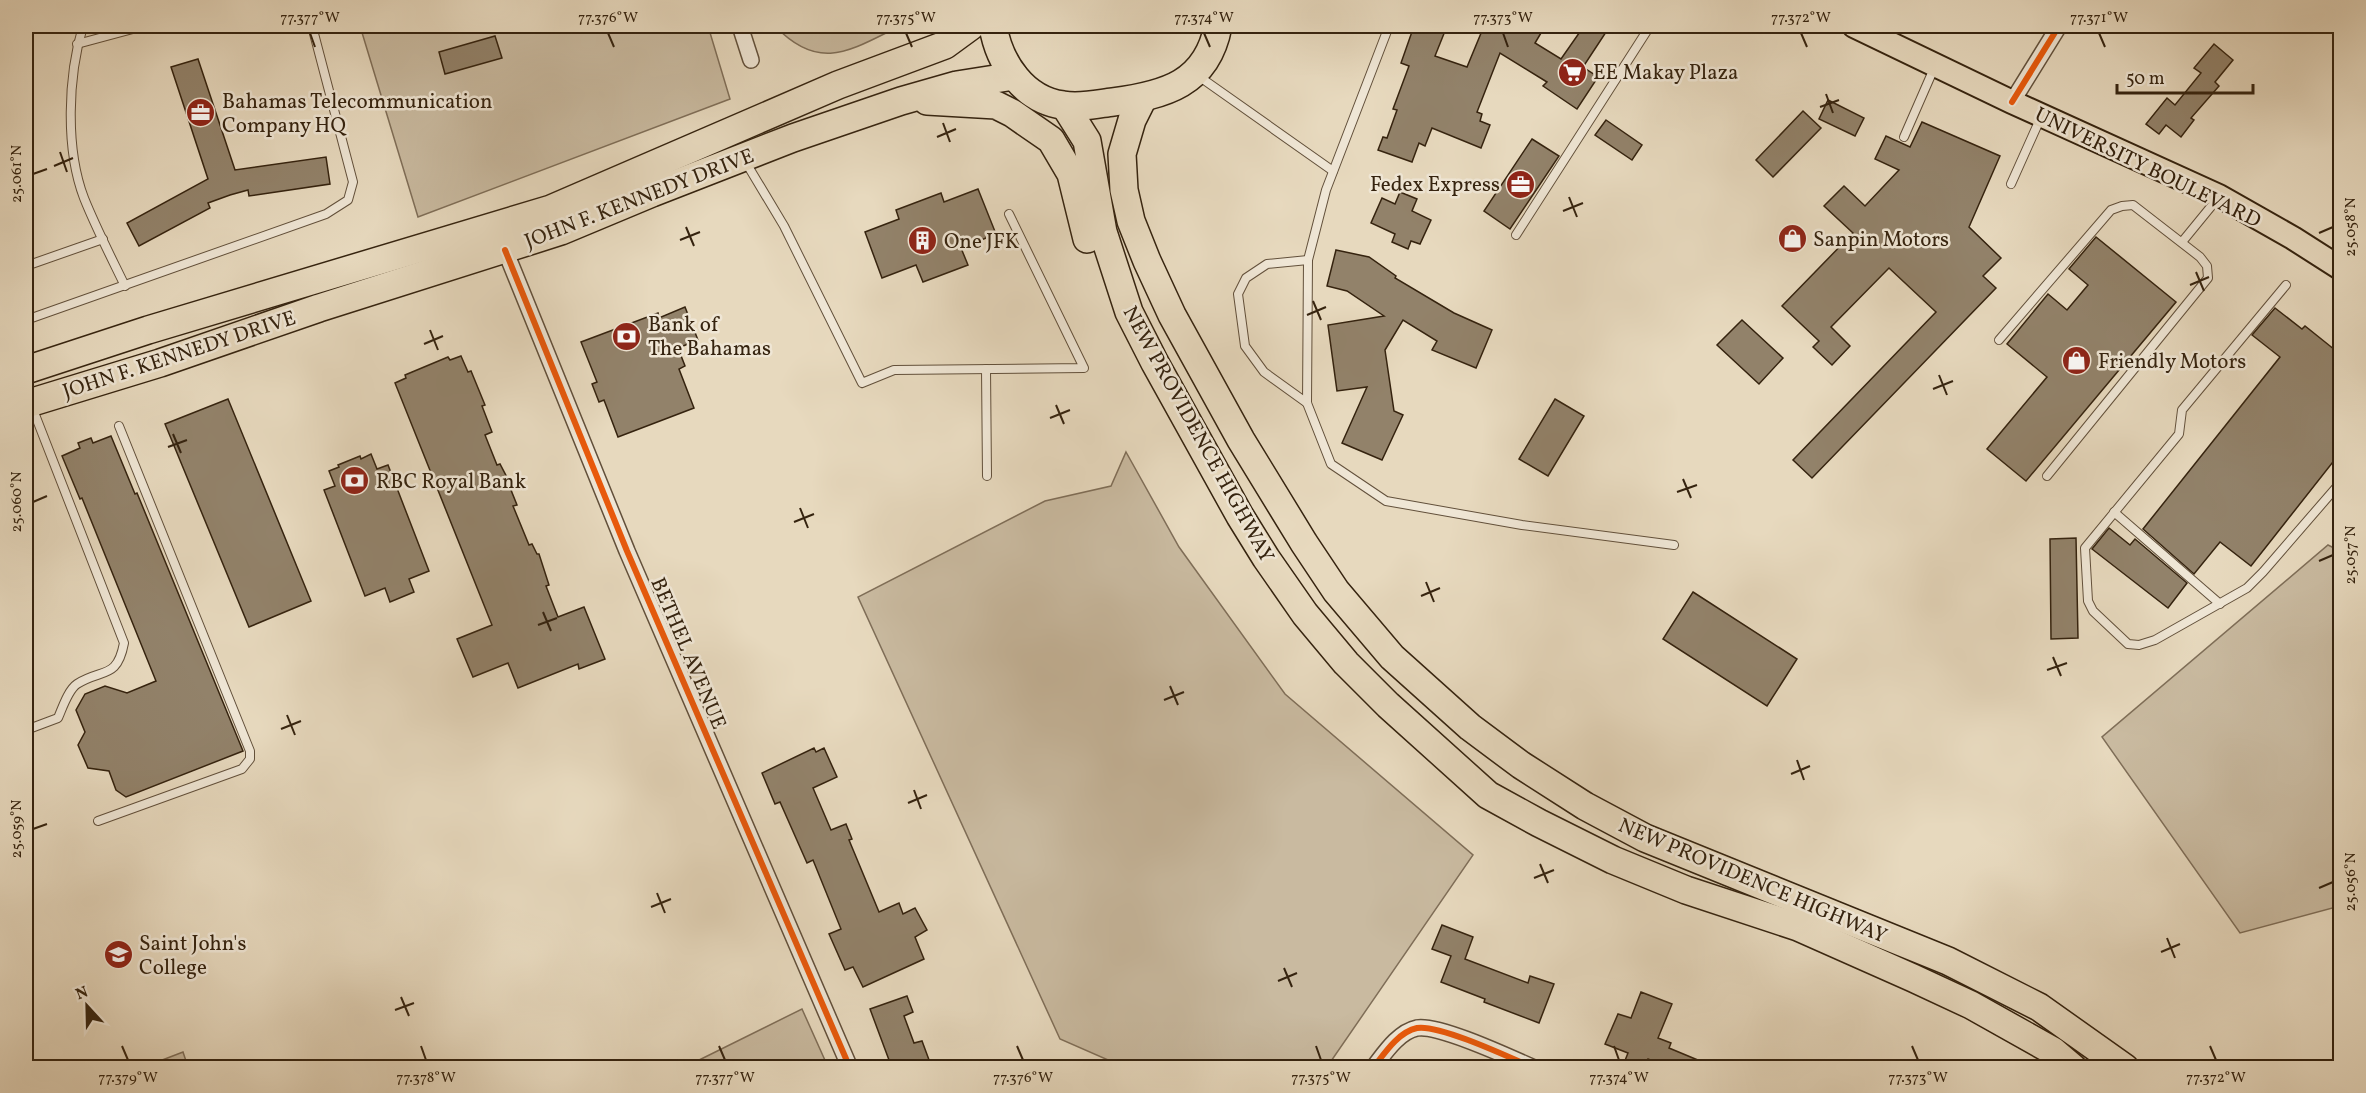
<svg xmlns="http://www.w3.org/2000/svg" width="2366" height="1093" font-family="Vollkorn,serif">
  <rect width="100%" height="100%" fill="#e7d9be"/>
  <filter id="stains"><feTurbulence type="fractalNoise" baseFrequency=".00333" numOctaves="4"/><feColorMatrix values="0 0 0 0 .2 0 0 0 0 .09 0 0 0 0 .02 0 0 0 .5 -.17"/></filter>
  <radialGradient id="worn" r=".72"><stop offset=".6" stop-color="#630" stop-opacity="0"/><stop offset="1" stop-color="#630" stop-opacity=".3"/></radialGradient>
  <g fill="#c9baa0" stroke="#7f6e58" stroke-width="1.5">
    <path d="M360 26H708L730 99 418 217Z"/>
    <path d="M775 26H900C851 50 820 73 775 26Z"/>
    <path d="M1126 452 1179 547 1285 694 1473 855 1327 1067H1124L1060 1039 858 597 1045 501 1111 486Z"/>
    <path d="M2328 545 2340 551V906L2240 933 2102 737Z"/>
    <path d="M802 1009 828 1067H685Z"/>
    <path d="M183 1052 188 1067H144Z"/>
  </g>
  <g fill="#92826a" stroke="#35230f" stroke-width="1.5">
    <path d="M1414 26H1447L1435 56 1467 67 1484 26H1529L1541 33 1535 43 1561 59 1584 26H1610L1583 67 1598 77 1577 109 1543 86 1547 82 1500 53 1477 112 1482 114 1480 121 1490 125 1481 148 1432 128 1425 146 1419 143 1412 162 1378 150 1383 137 1387 138 1397 110 1393 109 1409 66 1401 63Z"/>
    <path d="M495 36 502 58 445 74 439 52Z"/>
    <path d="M2214 44 2233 60 2215 82 2219 86 2191 118 2194 120 2181 137 2166 125 2159 134 2146 124 2167 98 2175 105 2201 73 2194 68Z"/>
    <path d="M198 59 235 170 326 157 330 184 249 196 248 190 230 195 208 203 210 208 139 246 127 223 208 179 171 67Z"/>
    <path d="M1828 100 1864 118 1855 136 1819 119Z"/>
    <path d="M1803 111 1821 128 1773 177 1756 160Z"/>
    <path d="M1606 120 1642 145 1632 160 1595 135Z"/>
    <path d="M1922 122 2000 156 1969 227 2001 258 1983 276 1996 288 1812 478 1793 460 1936 312 1889 268 1831 327 1850 346 1832 365 1813 347 1819 341 1782 306 1853 233 1824 206 1844 186 1865 206 1899 170 1875 159 1886 136 1910 147Z"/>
    <path d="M1532 139 1559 156 1510 229 1484 211Z"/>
    <path d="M978 189 996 234 961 248 968 265 923 282 916 265 882 278 865 232 899 219 896 210 941 193 944 202Z"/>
    <path d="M1400 192 1417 199 1412 211 1431 220 1420 244 1411 241 1408 249 1392 242 1395 234 1371 223 1382 198 1395 204Z"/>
    <path d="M2096 237 2176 302 2026 481 1987 449 2047 377 2007 344 2048 294 2067 310 2088 285 2069 269Z"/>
    <path d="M1336 250 1369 257 1396 276 1395 278 1454 313 1492 330 1476 368 1432 350 1437 341 1403 320 1385 350 1394 411 1403 415 1382 460 1342 443 1367 387 1337 391 1328 325 1384 316 1347 291 1327 286Z"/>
    <path d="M685 307 698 340 678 348 685 366 679 369 694 408 618 437 604 400 599 402 592 384 597 382 581 342 658 313 659 318Z"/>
    <path d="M2275 308 2302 329 2305 326 2340 354V453L2251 566 2220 542 2194 574 2143 529 2280 357 2252 335Z"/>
    <path d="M1742 320 1783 358 1759 384 1717 345Z"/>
    <path d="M461 356 468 372 471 371 485 405 482 406 492 432 485 435 497 465 500 464 513 489 511 490 517 505 513 506 529 545 532 544 537 554H539L549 585 546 586 558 617 584 607 605 659 579 669 578 664 518 688 508 663 473 677 457 639 492 625 395 383 406 378 405 375 448 357 450 360Z"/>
    <path d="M228 399 311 601 249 627 165 424Z"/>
    <path d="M1555 399 1584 416 1548 476 1519 459Z"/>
    <path d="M111 436 135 494 137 493 243 751 126 797 116 790 109 771 88 768 78 745 85 732 76 710 85 694 105 686 127 693 156 681 82 498 80 499 62 456 80 448 78 443 91 438 93 443Z"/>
    <path d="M371 454 377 469 388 465 429 571 409 579 414 592 390 602 385 588 365 596 324 490 335 486 329 471 339 467 338 465 360 456 361 459Z"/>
    <path d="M2109 528 2130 545 2135 539 2187 583 2168 608 2092 549Z"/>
    <path d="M2076 538 2078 638 2051 639 2050 539Z"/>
    <path d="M1693 592 1797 659 1767 706 1663 639Z"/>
    <path d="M814 748 816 752 824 748 837 777 813 788 831 830 846 824 852 839 849 840 879 912 899 903 903 914 915 908 927 930 915 937 924 959 863 987 853 967 845 970 829 934 841 929 813 860 807 863 780 802 775 804 762 773Z"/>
    <path d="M1442 925 1473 937 1465 959 1528 983 1530 976 1554 984 1539 1023 1484 1002 1485 999 1441 982 1451 956 1432 949Z"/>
    <path d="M1641 992 1672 1004 1658 1038 1671 1043 1669 1048 1717 1068H1670L1648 1059 1644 1068H1622L1628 1053 1605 1044 1618 1014 1631 1018Z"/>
    <path d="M907 996 913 1012 904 1016 914 1043 922 1041 932 1068H892L870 1009Z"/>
  </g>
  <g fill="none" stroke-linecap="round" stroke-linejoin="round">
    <defs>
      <g id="lane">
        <path d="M83 26C68 76 65 148 84 198 96 228 111 257 125 286"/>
        <path d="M1389 26 1326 190 1308 260 1307 403 1331 464 1386 501 1522 525 1674 545"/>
        <path d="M77 44 144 26"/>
        <path d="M1197 75 1333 171"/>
        <path d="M1904 137 1935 66"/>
        <path d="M745 161 784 226 862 383 894 370 1084 368 1009 214"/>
        <path d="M2011 184 2041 117"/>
        <path d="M1516 235 1650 26"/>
        <path d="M2182 242 2218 198"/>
        <path d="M26 266 103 239"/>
        <path d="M2286 285 2182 410 2179 434 2085 548 2088 601 2093 611 2128 644 2139 645 2155 640 2247 588 2263 572 2340 483"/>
        <path d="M26 320 326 214 348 200 353 182 312 26"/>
        <path d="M1999 340 2111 210 2122 206 2133 205 2200 257 2207 266 2208 278 2047 476"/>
        <path d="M986 369 987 476"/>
        <path d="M1307 403 1264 372 1245 346 1238 294 1246 278 1267 264 1308 260"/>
        <path d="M2114 512 2220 604"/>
        <path d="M26 730 58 718C62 709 68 690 77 684 102 668 117 680 124 643L32 407"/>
        <path d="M98 821 242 769 250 759V751L119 426"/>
      </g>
      <g id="street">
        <path d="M740 26 751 60"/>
        <path d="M2012 102 2059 26"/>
        <path d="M505 250 627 551 850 1068"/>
        <path d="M1373 1068C1384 1054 1398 1032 1417 1028 1439 1024 1511 1058 1534 1068"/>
      </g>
      <path id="primary" d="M1854 26 2012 102 2219 196 2293 238 2340 268"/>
      <g id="highway">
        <path d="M993 26C999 63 1024 100 1063 105 1080 108 1097 104 1113 102 1165 95 1207 84 1218 26"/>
        <path d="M1143 98 1132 120 1122 154 1124 190 1131 221 1147 261 1172 315 1241 440 1304 543 1336 591 1392 657 1470 727 1521 765 1585 806 1645 838 1948 961 2039 1007 2125 1068"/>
        <path d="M927 101 996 105 1012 113 1051 140 1071 174 1087 239"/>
        <path d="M1065 106 1087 141 1103 232 1129 312 1155 363 1240 516 1266 558 1305 614 1346 663 1388 705 1488 795 1539 823 1613 860 1686 890 1798 927 1913 978 1971 1005 2053 1051 2073 1068"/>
        <path d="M26 370 148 330 551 209 838 85 945 45 971 26"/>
        <path d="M26 404 160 363 319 308 561 231 652 193 793 138 901 101 957 85 1014 76"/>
      </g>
    </defs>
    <use href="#lane" stroke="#62503b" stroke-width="10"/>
    <use href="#street" stroke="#62503b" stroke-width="18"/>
    <use href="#primary" stroke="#35230f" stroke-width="26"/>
    <use href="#highway" stroke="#35230f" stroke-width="30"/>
    <use href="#lane" stroke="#efe6d5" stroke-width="8"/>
    <use href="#street" stroke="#efe6d5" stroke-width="15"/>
    <use href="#primary" stroke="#e7d9be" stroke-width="22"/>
    <use href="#highway" stroke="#e7d9be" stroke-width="27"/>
    <defs>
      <g id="cycleway">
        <path d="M2012 102 2059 26"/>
        <path d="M505 250 627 551 850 1068"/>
        <path d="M1373 1068C1384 1054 1398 1032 1417 1028 1439 1024 1511 1058 1534 1068"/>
      </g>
    </defs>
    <use href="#cycleway" stroke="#efe6d5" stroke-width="10"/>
    <use href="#cycleway" stroke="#e8590c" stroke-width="6"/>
  </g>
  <path fill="none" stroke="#35230f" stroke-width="2" d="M310 33 315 47M608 33 614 47M906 33 912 47M1204 33 1210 47M1503 33 1508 47M1801 33 1807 47M2099 33 2105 47M1826 94 1833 113M1820 107 1839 100M943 123 950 142M937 137 956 129M60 152 67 172M54 166 73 158M33 174 47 169M1569 197 1577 217M1563 211 1583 203M686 227 694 246M2319 233 2333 227M680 240 700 232M2196 272 2204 291M2190 285 2209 277M1313 301 1321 320M1307 315 1326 307M430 330 438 350M424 344 443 336M1939 375 1947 395M1933 389 1953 381M1056 405 1064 424M1050 418 1070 410M173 434 181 453M168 447 187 440M1683 479 1691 498M1677 492 1697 485M33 502 47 496M800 508 808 528M794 522 814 514M2319 561 2333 555M1426 582 1434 602M1421 596 1440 588M543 612 551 631M538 625 557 618M2053 657 2061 676M2047 670 2067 663M1170 686 1178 705M1164 700 1184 692M287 715 295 735M281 729 301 721M1797 760 1804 780M1791 774 1810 766M914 790 921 809M908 803 927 795M33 829 47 824M1540 864 1548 883M1534 878 1554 870M2319 888 2333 882M657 893 665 913M651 907 671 899M2167 938 2175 958M2161 952 2180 944M1284 968 1292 987M1278 981 1297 973M401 997 409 1016M395 1010 414 1003M122 1046 128 1060M421 1046 426 1060M719 1046 725 1060M1017 1046 1023 1060M1316 1046 1321 1060M1614 1046 1619 1060M1912 1046 1918 1060M2210 1046 2216 1060"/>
  <defs>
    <symbol id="supermarket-disc" viewBox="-11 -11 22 22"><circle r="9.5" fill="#8f2418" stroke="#efe6d5"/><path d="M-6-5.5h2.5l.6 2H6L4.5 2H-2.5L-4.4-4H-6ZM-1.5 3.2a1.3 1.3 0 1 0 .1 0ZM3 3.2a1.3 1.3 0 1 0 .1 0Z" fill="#fff"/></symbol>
    <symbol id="office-disc" viewBox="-11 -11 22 22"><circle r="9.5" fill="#8f2418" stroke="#efe6d5"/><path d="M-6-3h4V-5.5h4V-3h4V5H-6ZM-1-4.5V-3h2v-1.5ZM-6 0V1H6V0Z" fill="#fff"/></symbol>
    <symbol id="shop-disc" viewBox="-11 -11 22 22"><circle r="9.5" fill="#8f2418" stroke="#efe6d5"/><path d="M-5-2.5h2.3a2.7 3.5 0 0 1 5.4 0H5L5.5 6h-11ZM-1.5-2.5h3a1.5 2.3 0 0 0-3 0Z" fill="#fff"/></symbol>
    <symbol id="building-disc" viewBox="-11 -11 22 22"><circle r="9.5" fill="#8f2418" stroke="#efe6d5"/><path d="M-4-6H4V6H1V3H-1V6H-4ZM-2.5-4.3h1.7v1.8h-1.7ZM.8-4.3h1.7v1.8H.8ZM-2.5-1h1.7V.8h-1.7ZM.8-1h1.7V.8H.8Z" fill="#fff"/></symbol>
    <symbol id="bank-disc" viewBox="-11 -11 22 22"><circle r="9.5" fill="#8f2418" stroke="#efe6d5"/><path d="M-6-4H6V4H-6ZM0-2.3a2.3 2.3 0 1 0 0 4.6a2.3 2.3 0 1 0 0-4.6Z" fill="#fff"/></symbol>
    <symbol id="school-disc" viewBox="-11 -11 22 22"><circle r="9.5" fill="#8f2418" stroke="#efe6d5"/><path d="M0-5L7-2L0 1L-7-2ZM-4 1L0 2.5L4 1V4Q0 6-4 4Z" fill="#fff"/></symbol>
  </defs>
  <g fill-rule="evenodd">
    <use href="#supermarket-disc" x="1556" y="56" width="33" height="33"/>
    <use href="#office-disc" x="184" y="96" width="33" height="33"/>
    <use href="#office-disc" x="1504" y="168" width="33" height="33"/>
    <use href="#shop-disc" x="1776" y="222" width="33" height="33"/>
    <use href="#building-disc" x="906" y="224" width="33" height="33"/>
    <use href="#bank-disc" x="610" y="320" width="33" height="33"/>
    <use href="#shop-disc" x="2060" y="344" width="33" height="33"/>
    <use href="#bank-disc" x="338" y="464" width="33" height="33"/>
    <use href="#school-disc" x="102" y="938" width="33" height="33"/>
  </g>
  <g text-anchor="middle" stroke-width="5" stroke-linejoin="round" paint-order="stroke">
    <g font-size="21" fill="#35230f" stroke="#efe6d5" text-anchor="start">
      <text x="1593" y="79">EE Makay Plaza</text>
      <text x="222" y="108">Bahamas Telecommunication<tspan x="222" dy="24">Company HQ</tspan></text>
      <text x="1500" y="191" text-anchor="end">Fedex Express</text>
      <text x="1813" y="246">Sanpin Motors</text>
      <text x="944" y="248">One JFK</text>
      <text x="648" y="331">Bank of<tspan x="648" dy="24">The Bahamas</tspan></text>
      <text x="2098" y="368">Friendly Motors</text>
      <text x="376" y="488">RBC Royal Bank</text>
      <text x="139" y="950">Saint John's<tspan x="139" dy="24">College</tspan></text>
    </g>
    <g font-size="21" fill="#35230f" stroke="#efe6d5">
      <text transform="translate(2148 167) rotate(26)" y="7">UNIVERSITY BOULEVARD</text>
      <text transform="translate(639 198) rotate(-21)" y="7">JOHN F. KENNEDY DRIVE</text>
      <text transform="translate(179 354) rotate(-18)" y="7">JOHN F. KENNEDY DRIVE</text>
      <text transform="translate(1199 434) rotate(61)" y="7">NEW PROVIDENCE HIGHWAY</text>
      <text transform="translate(689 653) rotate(67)" y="7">BETHEL AVENUE</text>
      <text transform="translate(1753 880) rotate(23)" y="7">NEW PROVIDENCE HIGHWAY</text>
    </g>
  </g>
  <rect width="2366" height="1093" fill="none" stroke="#e7d9be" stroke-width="66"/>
  <g transform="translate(87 1006) rotate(338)" stroke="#efe6d5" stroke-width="4.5" paint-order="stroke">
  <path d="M0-4.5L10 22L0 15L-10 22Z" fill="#35230f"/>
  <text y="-9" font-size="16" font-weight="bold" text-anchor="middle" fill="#35230f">N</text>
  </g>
  <path d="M2117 84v9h136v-9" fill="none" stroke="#35230f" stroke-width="3"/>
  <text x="2126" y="84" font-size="18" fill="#35230f" stroke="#efe6d5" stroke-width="4.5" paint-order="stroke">50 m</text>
  <rect x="33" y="33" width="2300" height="1027" fill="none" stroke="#35230f" stroke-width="2"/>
  <g font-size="15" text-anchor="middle" fill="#35230f">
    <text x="310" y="22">77.377°W</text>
    <text x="608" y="22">77.376°W</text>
    <text x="906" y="22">77.375°W</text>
    <text x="1204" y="22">77.374°W</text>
    <text x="1503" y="22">77.373°W</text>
    <text x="1801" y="22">77.372°W</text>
    <text x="2099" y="22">77.371°W</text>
    <text transform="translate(16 174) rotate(-90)" y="5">25.061°N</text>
    <text transform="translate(2350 227) rotate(-90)" y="5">25.058°N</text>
    <text transform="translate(16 502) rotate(-90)" y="5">25.060°N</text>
    <text transform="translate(2350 555) rotate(-90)" y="5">25.057°N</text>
    <text transform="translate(16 829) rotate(-90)" y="5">25.059°N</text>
    <text transform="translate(2350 882) rotate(-90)" y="5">25.056°N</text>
    <text x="128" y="1082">77.379°W</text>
    <text x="426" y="1082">77.378°W</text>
    <text x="725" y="1082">77.377°W</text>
    <text x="1023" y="1082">77.376°W</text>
    <text x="1321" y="1082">77.375°W</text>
    <text x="1619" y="1082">77.374°W</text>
    <text x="1918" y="1082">77.373°W</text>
    <text x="2216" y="1082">77.372°W</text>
  </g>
  <rect width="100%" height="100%" filter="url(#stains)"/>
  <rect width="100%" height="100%" fill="url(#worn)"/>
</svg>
